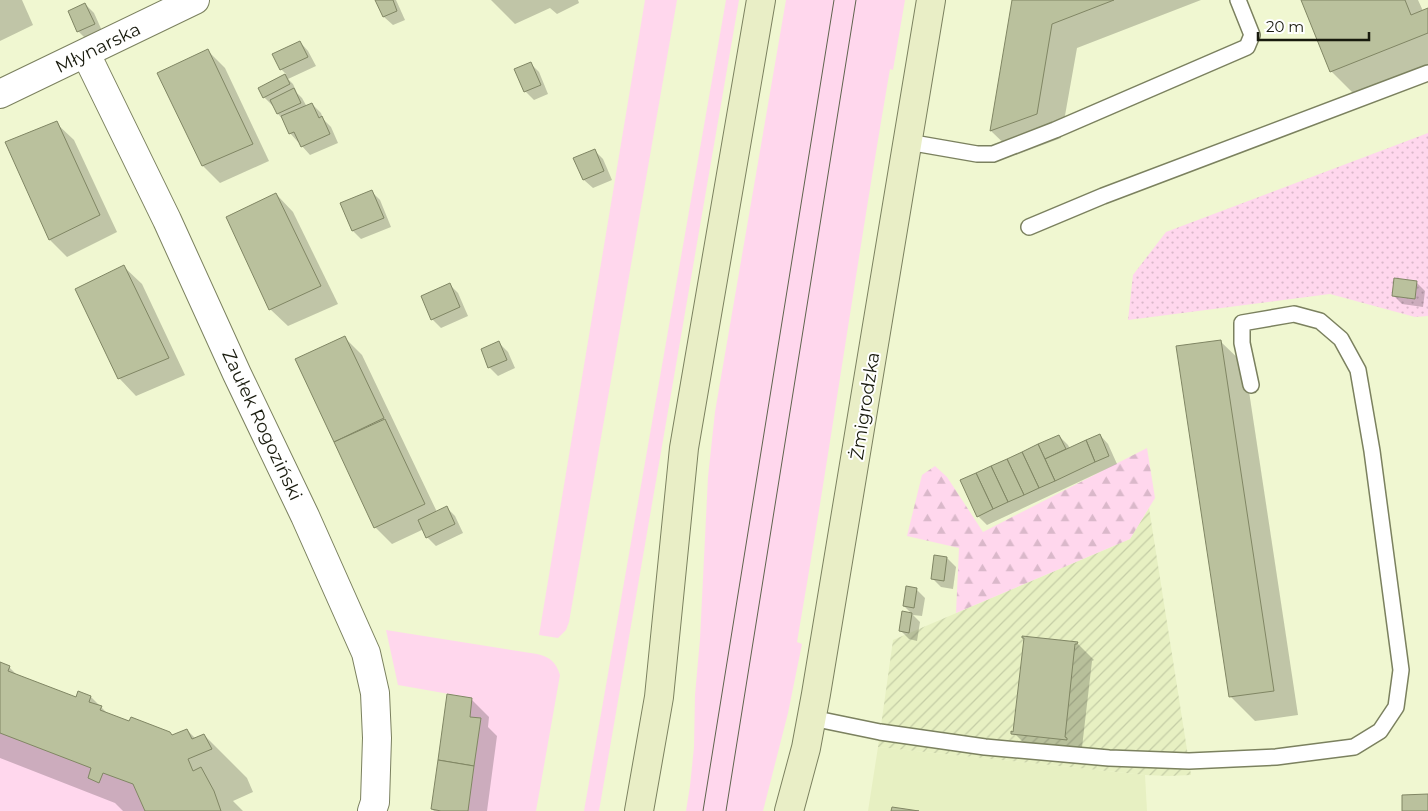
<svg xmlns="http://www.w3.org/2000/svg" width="1428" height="811" font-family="Montserrat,sans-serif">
  <defs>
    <pattern id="industrial-furrows" width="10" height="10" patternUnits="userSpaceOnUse" patternTransform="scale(1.25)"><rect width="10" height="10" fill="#e7f0c2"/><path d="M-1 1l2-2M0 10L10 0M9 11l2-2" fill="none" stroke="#c5cda6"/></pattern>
    <pattern id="forest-firs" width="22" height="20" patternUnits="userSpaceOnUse" patternTransform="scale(1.25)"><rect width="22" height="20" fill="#ffd7ed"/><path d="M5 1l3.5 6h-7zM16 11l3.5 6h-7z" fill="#dab8ca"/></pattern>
    <pattern id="garden-dots" width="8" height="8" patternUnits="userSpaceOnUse" patternTransform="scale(1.25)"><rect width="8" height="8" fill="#ffd7ed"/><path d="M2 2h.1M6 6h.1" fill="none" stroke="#dab8ca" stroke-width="1.8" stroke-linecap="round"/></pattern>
  </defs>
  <rect width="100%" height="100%" fill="#f0f7d1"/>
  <path fill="#e7f0c2" d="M878 747 1145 775 1147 811H868Z"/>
  <path fill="url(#industrial-furrows)" d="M1149 508 1191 775 1169 776 1145 775 878 747 893 640 1130 539Z"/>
  <g fill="#ffd7ed">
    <path d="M645 0H677L569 622 566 630 558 638 539 635Z"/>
    <path d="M726 0H739L599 811H584Z"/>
    <path d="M786 0H905L893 70 890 69C857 260 830 452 797 642L802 644 788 713 763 811H686L690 786 694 747 695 695 700 639 708 477 715 412Z"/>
    <path d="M386 630 537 654C550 657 556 662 560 675L536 811H468L481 718 470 717 472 698 398 685Z"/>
    <path d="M0 733 91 768 99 782 103 773 133 784 145 811H0Z"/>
  </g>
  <path fill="url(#forest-firs)" d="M1147 448 1155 498 1130 539 956 613 959 548 907 536 922 475 935 466 947 477 983 532Z"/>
  <path fill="url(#garden-dots)" d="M1428 133V316L1415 317 1330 294 1128 320 1133 275 1166 232Z"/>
  <g fill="#0003">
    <path d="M0 0H22L33 25 0 41Z"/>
    <path d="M376 0H396L405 20 393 25 384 17Z"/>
    <path d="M491 0H578L579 3 557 14 550 8 515 24Z"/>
    <path d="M1013 0H1201L1077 48 1061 138 1016 155 991 131Z"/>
    <path d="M1302 0H1418L1423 11 1428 9V67L1356 96 1331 71Z"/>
    <path d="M85 4 94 13 103 33 87 40 78 31Z"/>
    <path d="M300 42 308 51 316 66 288 79 293 84 297 93 302 98 307 107 312 104 321 113 323 119 331 127 338 143 310 155 302 146 300 141 298 142 290 133 283 119 278 114 274 106H273L264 97 259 88 286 74 281 69Z"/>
    <path d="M208 51 225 68 269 161 220 183 203 166Z"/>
    <path d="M530 63 539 72 548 94 534 100 525 91Z"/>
    <path d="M56 123 74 140 117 232 67 257 50 240 7 143Z"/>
    <path d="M594 150 603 159 612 180 593 188 584 180Z"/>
    <path d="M371 191 380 200 391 227 361 239 353 231 342 203Z"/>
    <path d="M276 194 293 212 338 304 288 326 270 309Z"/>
    <path d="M124 267 142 284 185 375 136 396 119 378Z"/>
    <path d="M1416 282 1425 291 1423 307 1402 304 1393 295Z"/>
    <path d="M449 284 458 293 468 316 441 328 432 319Z"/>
    <path d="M345 338 362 355 437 512 446 507 455 516 463 533 436 546 427 537 424 529 392 544 375 527 296 360Z"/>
    <path d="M1220 341 1245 365 1298 715 1255 721 1230 696Z"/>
    <path d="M499 343 508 352 515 368 498 376 489 367Z"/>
    <path d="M1100 435 1108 444 1117 464 987 525 978 516 962 481 1059 436 1068 445 1070 449Z"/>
    <path d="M947 558 956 567 953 589 941 587 932 578Z"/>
    <path d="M916 589 925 598 922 616 913 615 920 622 917 641 909 639 901 631 912 614 904 606Z"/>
    <path d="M1026 638 1077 643 1094 660 1092 661 1081 756 1032 751 1014 733Z"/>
    <path d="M0 664 9 667 19 677 76 698 78 693 91 697 108 714 173 736 187 730 196 739 204 735 247 778 253 792 233 801 243 811H123L115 803 0 758Z"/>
    <path d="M471 699 489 717 488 727 497 736 487 811H434L432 809Z"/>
  </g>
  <g fill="#bac19d" stroke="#808664">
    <path d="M375 0H393L397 11 383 17Z"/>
    <path d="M1012 0H1114L1052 24 1037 114 990 131Z"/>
    <path d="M1301 0H1405L1411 15 1428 8V33L1330 72Z"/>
    <path d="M85 3 95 24 77 32 68 11Z"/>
    <path d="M300 41 308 57 280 70 272 54Z"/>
    <path d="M208 49 253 144 202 166 157 73Z"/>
    <path d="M531 62 541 85 524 92 514 69Z"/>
    <path d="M285 74 290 84 263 98 258 88Z"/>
    <path d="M294 88 301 103 277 114 270 100Z"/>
    <path d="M312 103 319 118 322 116 330 134 301 147 294 132 289 134 281 116Z"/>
    <path d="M57 121 100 215 49 240 5 142Z"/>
    <path d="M595 149 604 171 583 180 573 158Z"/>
    <path d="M372 190 384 218 352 231 340 203Z"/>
    <path d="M276 193 321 286 269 310 226 217Z"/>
    <path d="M124 265 169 358 118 379 75 289Z"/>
    <path d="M1394 278 1417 281 1415 299 1392 296Z"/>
    <path d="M450 283 460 307 431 320 421 296Z"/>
    <path d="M345 336 384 418 334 442 295 359Z"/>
    <path d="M1221 340 1274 691 1229 697 1176 346Z"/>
    <path d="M499 341 507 360 488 368 481 349Z"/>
    <path d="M385 419 425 504 374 528 334 442Z"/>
    <path d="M1100 434 1109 456 1095 462 1086 440Z"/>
    <path d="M1059 435 1066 449 1045 459 1038 444Z"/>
    <path d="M1086 440 1095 462 1055 481 1045 459Z"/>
    <path d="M1038 444 1055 481 1039 488 1022 452Z"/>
    <path d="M1022 452 1039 488 1024 495 1007 459Z"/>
    <path d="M1007 459 1024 495 1008 502 991 466Z"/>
    <path d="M991 466 1008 502 993 509 976 473Z"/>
    <path d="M976 473 993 509 977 517 960 480Z"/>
    <path d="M447 506 455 524 426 538 418 520Z"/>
    <path d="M934 555 947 557 944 581 931 579Z"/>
    <path d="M906 586 917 588 914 608 903 606Z"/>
    <path d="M902 611 912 613 909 633 899 631Z"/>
    <path d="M1022 636 1078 642 1077 644H1075L1065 737 1067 738V740L1011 734V731L1013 732 1024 638H1022Z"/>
    <path d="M0 662 10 666 8 671 76 697 78 691 91 696 89 702 102 706 100 710 129 721 131 717 170 732 172 735 187 729 192 739 204 734 212 749 188 759 193 771 201 767 214 791 221 811H145L133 784 103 773 99 783 88 778 91 768 0 733Z"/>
    <path d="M447 694 472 698 470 717 481 718 474 766 438 760Z"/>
    <path d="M438 760 474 766 468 811H441L431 809Z"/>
    <path d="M1428 794V811H1402V795Z"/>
    <path d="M892 807 919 811H891Z"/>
  </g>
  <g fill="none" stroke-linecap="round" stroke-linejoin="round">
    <defs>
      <g id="lane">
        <path d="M908 142 977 154H993L1055 130 1247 47 1252 35 1238 0"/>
        <path d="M1029 227 1103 196 1428 73"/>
        <path d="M812 718 880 732 985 747 1109 758 1189 761 1276 757 1354 747 1380 731 1396 707 1401 670 1372 451 1358 370 1341 339 1320 321 1294 314 1242 323V343L1251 385"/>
      </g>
      <g id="street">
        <path d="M86 54 167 220 237 374 305 516 366 653 375 693 377 738 375 802 372 811"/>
        <path d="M0 94 195 0"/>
      </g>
      <g id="secondary">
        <path d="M639 811 659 697 684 448 761 0"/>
        <path d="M789 811 806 748 816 694 931 0"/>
      </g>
    </defs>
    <use href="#lane" stroke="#7b815f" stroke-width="18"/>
    <use href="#street" stroke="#7b815f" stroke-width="30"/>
    <use href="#secondary" stroke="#7b815f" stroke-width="30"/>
    <use href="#lane" stroke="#fff" stroke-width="15"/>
    <use href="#street" stroke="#fff" stroke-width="28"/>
    <use href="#secondary" stroke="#e9eec6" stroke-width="28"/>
    <g stroke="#5f634d" stroke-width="1">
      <path d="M703 811 834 0"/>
      <path d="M726 811 856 0"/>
    </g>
  </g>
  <g text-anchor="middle" stroke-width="4" stroke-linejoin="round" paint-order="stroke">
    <g font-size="18" fill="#181a0d" stroke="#fff">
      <text transform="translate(98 48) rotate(-26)" y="6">Młynarska</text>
      <text transform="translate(865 406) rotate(-81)" y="6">Żmigrodzka</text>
      <text transform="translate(262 425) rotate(65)" y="6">Zaułek Rogoziński</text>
    </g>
  </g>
  <path d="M1258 32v8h111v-8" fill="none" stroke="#181a0d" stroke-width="2.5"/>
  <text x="1266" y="32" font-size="15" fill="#181a0d" stroke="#ffffff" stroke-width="4" paint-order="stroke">20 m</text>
</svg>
